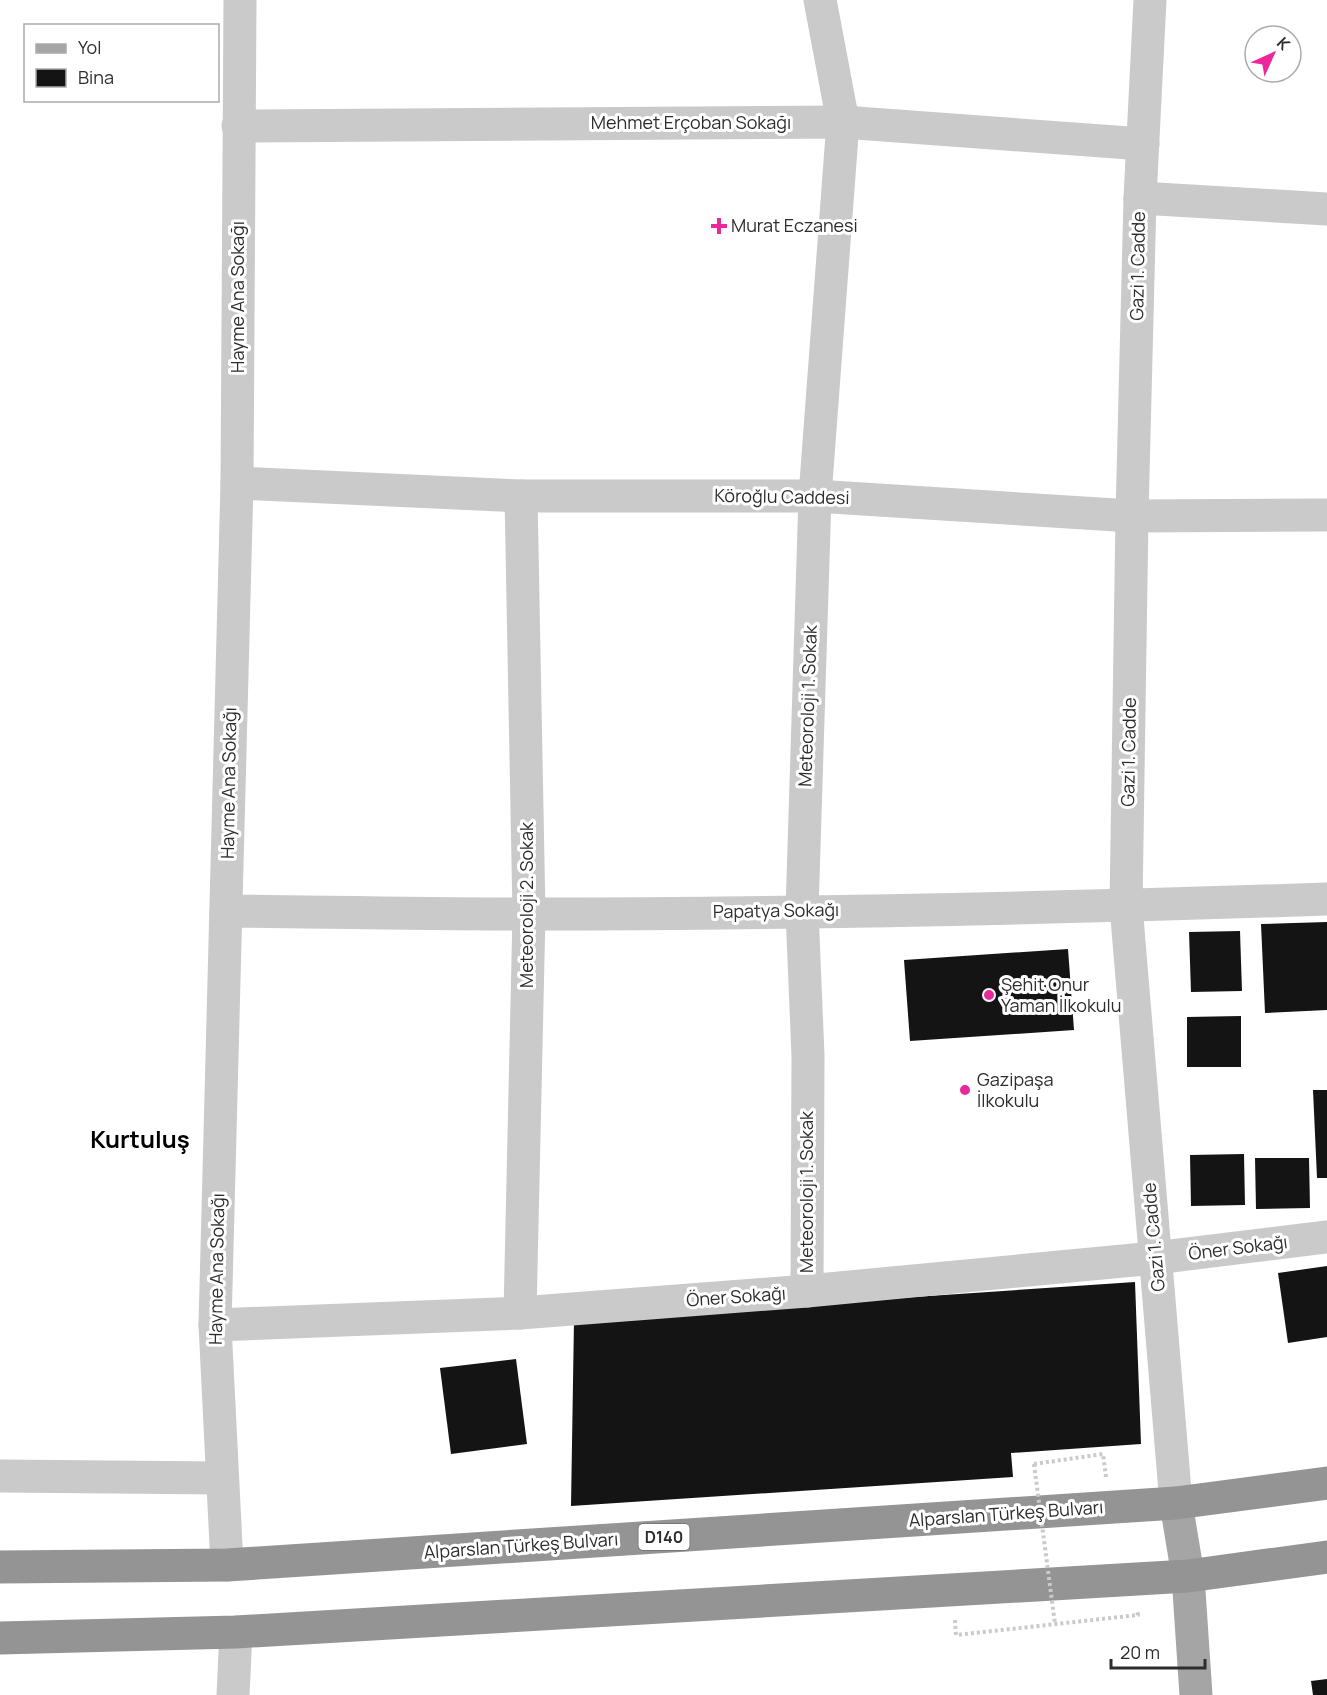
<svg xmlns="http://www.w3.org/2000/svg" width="1327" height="1695" font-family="Manrope,sans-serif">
  <rect width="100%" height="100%" fill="#fff"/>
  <g fill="#141414">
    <path d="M1327 922V1010L1265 1013 1261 924Z"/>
    <path d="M1240 931 1242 991 1191 992 1189 932Z"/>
    <path d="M1068 949 1074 1030 910 1041 904 960Z"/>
    <path d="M1241 1016V1067H1187V1017Z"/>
    <path d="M1313 1090H1327V1178H1317Z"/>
    <path d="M1244 1154 1245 1205 1191 1206 1190 1155Z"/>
    <path d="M1255 1158H1309L1310 1208 1256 1209Z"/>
    <path d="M1327 1266V1337L1288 1343 1278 1273Z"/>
    <path d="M1135 1282 1141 1444 1011 1453 1013 1477 571 1506 574 1320Z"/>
    <path d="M516 1359 527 1444 451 1454 440 1368Z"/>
    <path d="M1327 1679V1695H1313L1311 1681Z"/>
  </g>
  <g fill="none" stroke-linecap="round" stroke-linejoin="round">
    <g stroke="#cacaca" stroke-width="4" stroke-dasharray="3 3" stroke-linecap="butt">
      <path d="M1034 1464 1103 1454 1106 1477"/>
      <path d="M955 1620 956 1635 1138 1615 1137 1611"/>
    </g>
    <g stroke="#cacaca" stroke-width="33">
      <path d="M1150 0 1140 198 1132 516 1126 906 1176 1503"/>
      <path d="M238 126 843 122 1143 144"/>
      <path d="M1140 198 1327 209"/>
      <path d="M237 483 521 496H815L1132 516 1327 515"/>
      <path d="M226 911C327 912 429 914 530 914 796 914 1062 908 1327 899"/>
      <path d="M807 1291 808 1056 802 911 815 496 843 122 820 0"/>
      <path d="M520 1313 529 914 521 496"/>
      <path d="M215 1325 520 1313 807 1291 1155 1258 1327 1237"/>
      <path d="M0 1476 222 1478"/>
      <path d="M227 1565 215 1325 237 483 240 0"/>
      <path d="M233 1695 236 1632"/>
    </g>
    <path stroke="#a5a5a5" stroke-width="33" d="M1176 1503 1188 1576 1196 1695"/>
    <g stroke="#949494" stroke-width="33">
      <path d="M0 1567 227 1565 1176 1503 1327 1483"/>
      <path d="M0 1638 236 1632 1188 1576 1327 1557"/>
    </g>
    <path stroke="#cacaca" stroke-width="4" stroke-dasharray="3 3" stroke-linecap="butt" d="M1034 1464 1055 1624"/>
  </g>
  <g fill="#eb289b" stroke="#fff" stroke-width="2">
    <path d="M716 217h6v6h6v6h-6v6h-6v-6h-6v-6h6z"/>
    <circle cx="989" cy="995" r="6"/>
    <circle cx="965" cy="1090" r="6"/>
  </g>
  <g text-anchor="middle" stroke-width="6" stroke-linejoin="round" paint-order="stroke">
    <rect fill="#fff" stroke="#6c6c6c" stroke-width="1.5" x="638.5" y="1524" width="51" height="26" rx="4.5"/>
    <g font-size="16" font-weight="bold" fill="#2d2d2d">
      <text x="664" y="1543">D140</text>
    </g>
    <g font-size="18" fill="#2d2d2d" stroke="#fff">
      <text x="691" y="129">Mehmet Erçoban Sokağı</text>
      <text transform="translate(1138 266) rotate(-89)" y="6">Gazi 1. Cadde</text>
      <text transform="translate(238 297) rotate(-90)" y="6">Hayme Ana Sokağı</text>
      <text transform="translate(782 497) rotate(1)" y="6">Köroğlu Caddesi</text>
      <text transform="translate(808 706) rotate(-88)" y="6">Meteoroloji 1. Sokak</text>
      <text transform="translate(1129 752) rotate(-89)" y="6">Gazi 1. Cadde</text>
      <text transform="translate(229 783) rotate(-89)" y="6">Hayme Ana Sokağı</text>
      <text transform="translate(527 905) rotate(-90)" y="6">Meteoroloji 2. Sokak</text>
      <text transform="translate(776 911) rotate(-1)" y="6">Papatya Sokağı</text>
      <text transform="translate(807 1192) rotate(-90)" y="6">Meteoroloji 1. Sokak</text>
      <text transform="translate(1154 1237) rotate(-95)" y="6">Gazi 1. Cadde</text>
      <text transform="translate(1238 1248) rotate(-7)" y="6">Öner Sokağı</text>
      <text transform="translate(217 1269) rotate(-89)" y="6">Hayme Ana Sokağı</text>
      <text transform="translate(736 1297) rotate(-4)" y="6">Öner Sokağı</text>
      <text transform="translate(1006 1514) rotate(-4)" y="6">Alparslan Türkeş Bulvarı</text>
      <text transform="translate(521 1546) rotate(-4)" y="6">Alparslan Türkeş Bulvarı</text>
    </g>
    <g font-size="18" fill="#2d2d2d" stroke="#fff" text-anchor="start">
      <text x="731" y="232">Murat Eczanesi</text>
      <text x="1001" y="991">Şehit Onur<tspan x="1001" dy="21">Yaman İlkokulu</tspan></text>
      <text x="977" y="1086">Gazipaşa<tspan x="977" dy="21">İlkokulu</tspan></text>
    </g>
    <g font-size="24" font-weight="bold" fill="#000" stroke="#fff">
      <text x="140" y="1148">Kurtuluş</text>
    </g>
  </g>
  <rect x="24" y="24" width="195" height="78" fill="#ffffff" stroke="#ababab" stroke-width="1.5"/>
  <rect x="36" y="44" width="30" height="9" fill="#a5a5a5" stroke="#ababab" stroke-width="1.5"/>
  <text x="78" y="54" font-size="18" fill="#2d2d2d">Yol</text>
  <rect x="36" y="69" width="30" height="18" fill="#141414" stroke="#ababab" stroke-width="1.5"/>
  <text x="78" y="84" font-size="18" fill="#2d2d2d">Bina</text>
  <g transform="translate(1273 54) rotate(45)"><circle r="28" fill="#ffffff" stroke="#ababab" stroke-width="1.5"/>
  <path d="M0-4.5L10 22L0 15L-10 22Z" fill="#eb289b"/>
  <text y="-9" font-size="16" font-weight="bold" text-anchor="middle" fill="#2d2d2d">K</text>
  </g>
  <path d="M1111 1659v9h94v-9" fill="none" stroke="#2d2d2d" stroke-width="3"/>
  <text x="1120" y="1659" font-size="18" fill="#2d2d2d" stroke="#ffffff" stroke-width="4.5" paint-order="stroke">20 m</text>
</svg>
